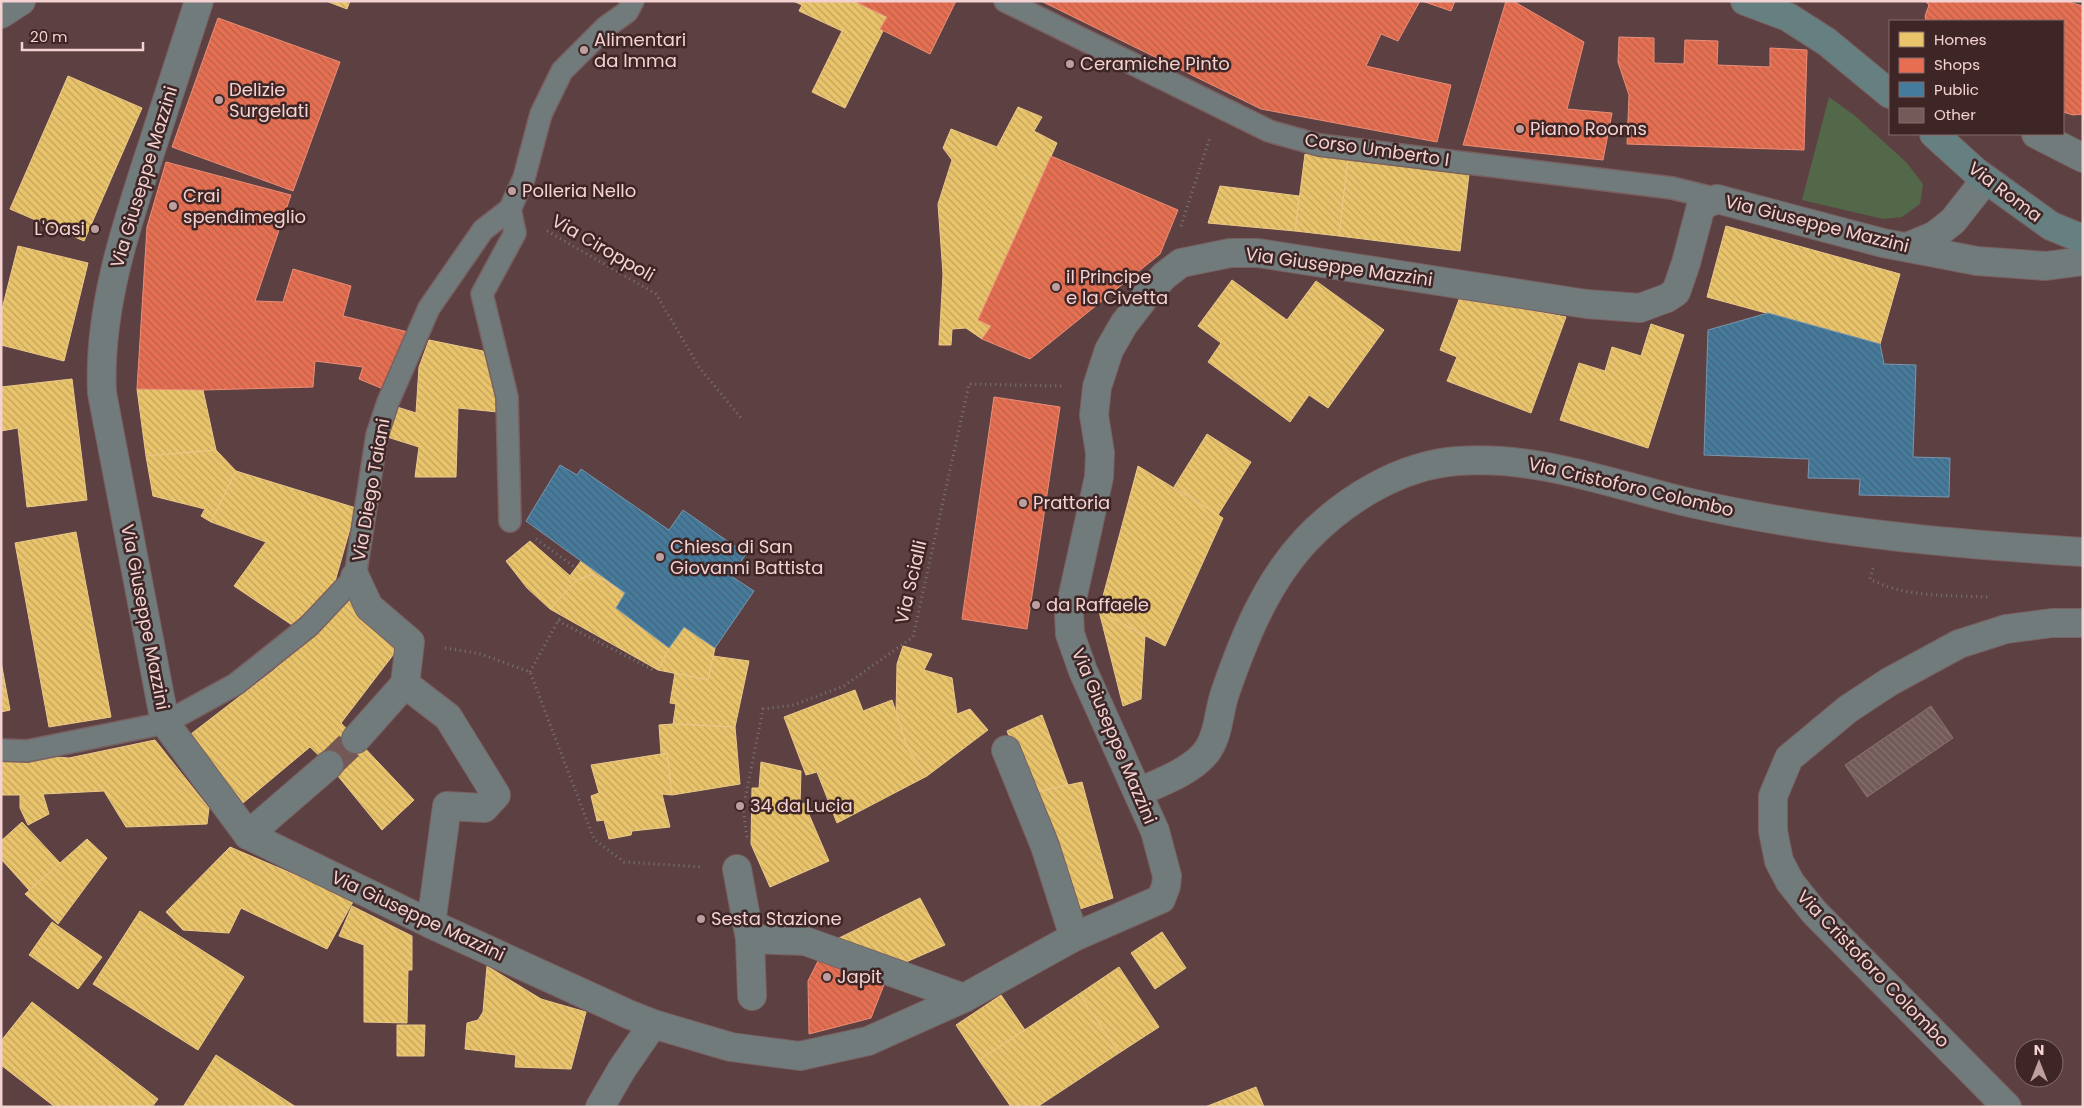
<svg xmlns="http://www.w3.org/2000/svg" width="2084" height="1108" font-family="Poppins,sans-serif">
  <defs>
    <pattern id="homes-back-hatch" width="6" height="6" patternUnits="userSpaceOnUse" patternTransform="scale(1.25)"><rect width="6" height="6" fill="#e9c46a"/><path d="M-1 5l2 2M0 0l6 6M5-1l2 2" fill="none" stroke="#c1a35f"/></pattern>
    <pattern id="shops-back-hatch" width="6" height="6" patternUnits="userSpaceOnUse" patternTransform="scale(1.25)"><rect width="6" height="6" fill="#e76f51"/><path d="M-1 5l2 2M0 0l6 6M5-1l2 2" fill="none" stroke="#b8614c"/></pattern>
    <pattern id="public-back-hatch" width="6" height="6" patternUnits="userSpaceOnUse" patternTransform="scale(1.25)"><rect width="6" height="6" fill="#457b9d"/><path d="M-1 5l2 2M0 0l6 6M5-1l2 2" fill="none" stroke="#476377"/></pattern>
    <pattern id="building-back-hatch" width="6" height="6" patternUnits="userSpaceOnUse" patternTransform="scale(1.25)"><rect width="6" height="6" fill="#725b59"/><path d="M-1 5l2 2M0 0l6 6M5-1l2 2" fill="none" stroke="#877270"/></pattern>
  </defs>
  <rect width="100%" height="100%" fill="#5d4142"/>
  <path fill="#536848" d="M1829 97 1854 115 1906 162 1923 184 1920 204 1902 217 1883 219 1802 200Z"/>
  <g fill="url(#homes-back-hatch)" stroke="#ecc889">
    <path d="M326 1H350L347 9Z"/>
    <path d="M793 1H854L887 17 880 29 883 31 845 108 812 92 842 31 799 11 802 5Z"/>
    <path d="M68 76 142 108 84 241 10 209Z"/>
    <path d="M1018 107 1042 117 1034 131 1057 143 978 320 991 326 982 339 966 328 952 329 951 345H939L943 274 938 204 952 160 943 148 951 129 997 147Z"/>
    <path d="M1305 154 1348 159 1339 236 1295 231Z"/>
    <path d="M1348 159 1469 174 1460 251 1339 236Z"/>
    <path d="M1220 186 1299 196 1295 231 1208 223Z"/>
    <path d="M1726 226 1900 274 1880 344 1707 297Z"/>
    <path d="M18 246 88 263 64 361 1 345V313Z"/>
    <path d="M1232 280 1287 320 1316 281 1384 330 1328 408 1309 395 1290 422 1208 362 1221 343 1198 326Z"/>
    <path d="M1460 297 1566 317 1531 413 1447 381 1457 357 1440 350Z"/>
    <path d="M1651 324 1684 335 1648 448 1560 420 1579 363 1605 371 1612 347 1641 356Z"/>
    <path d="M429 340 483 351 498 399V412L458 408 456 477H415L419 447 384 436 394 406 416 413 419 367Z"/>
    <path d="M72 379 87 500 27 507 18 428 1 431V387Z"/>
    <path d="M137 389 203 390 216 450 146 456Z"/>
    <path d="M1207 434 1251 462 1218 515 1174 487Z"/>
    <path d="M216 450 236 471 211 522 201 516 205 509 153 496 146 456Z"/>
    <path d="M1138 466 1223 518 1165 646 1099 611Z"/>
    <path d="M236 471 356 508 334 585 292 625 234 586 266 542 211 522Z"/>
    <path d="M76 532 111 717 49 727 15 543Z"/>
    <path d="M530 541 576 581 550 609 527 588 506 561Z"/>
    <path d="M581 561 625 593 593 574 576 581 569 577Z"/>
    <path d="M593 574 625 593 616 608 669 648 658 670 550 609 576 581Z"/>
    <path d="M347 592 403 642 341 723 414 800 382 830 329 765 310 747 237 808 187 737 274 670Z"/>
    <path d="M1099 611 1145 636 1141 699 1123 706Z"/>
    <path d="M684 627 715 648 708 680 658 670 669 648Z"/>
    <path d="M903 646 932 654 924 670 952 678 957 714 970 709 988 730 927 776 908 749 896 715 897 664Z"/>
    <path d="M713 656 749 661 735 727 673 724 676 704 670 703 675 673 708 680Z"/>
    <path d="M1 662 10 710 1 712Z"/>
    <path d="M855 690 863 711 892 700 908 749 927 776 837 823 817 772 806 775 784 717Z"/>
    <path d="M1042 715 1068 785 1032 793 1007 731Z"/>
    <path d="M673 724 735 727 740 784 672 795 667 754H661L659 725Z"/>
    <path d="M155 740 209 808 207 824 126 827 104 791 43 794 49 814 28 825 20 808V795H1V753L69 758Z"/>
    <path d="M661 754H667L672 795 662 794 670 827 632 831 631 835 609 839 604 820 597 821 591 796 599 793 591 765Z"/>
    <path d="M761 762 801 771 800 805 804 803 829 861 770 887 751 844 752 788H759Z"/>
    <path d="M1082 782 1113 898 1074 911 1032 793Z"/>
    <path d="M22 822 60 863 29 890 1 859V841Z"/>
    <path d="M87 839 107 858 58 924 25 894Z"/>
    <path d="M230 847 354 900 327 949 241 908 229 933 183 930 166 912Z"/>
    <path d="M920 898 945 945 890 969 833 941Z"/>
    <path d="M352 906 412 936V970H408L407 1023 364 1022V945L339 936Z"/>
    <path d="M140 911 244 977 198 1050 93 984Z"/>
    <path d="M52 922 102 957 78 989 29 955Z"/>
    <path d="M1162 932 1186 968 1155 989 1131 953Z"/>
    <path d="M487 966 541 999 586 1012 571 1069 515 1067 516 1055 465 1049 467 1023 478 1020 483 1012Z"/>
    <path d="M1119 967 1159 1027 1119 1053 1079 994Z"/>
    <path d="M1079 994 1119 1053 1037 1107H1011L979 1060Z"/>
    <path d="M1001 995 1025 1030 979 1060 956 1025Z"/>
    <path d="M32 1002 158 1099 152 1107H55L1 1065V1041Z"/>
    <path d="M397 1025H425L424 1056H397Z"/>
    <path d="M216 1055 296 1107H183Z"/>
    <path d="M1256 1087 1264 1107H1205Z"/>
  </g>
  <g fill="url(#shops-back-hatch)" stroke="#eb8d77">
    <path d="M854 1H956L930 54 880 29 887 17Z"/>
    <path d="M1041 1H1420L1398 41 1381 34 1366 66 1451 85 1437 142 1261 109Z"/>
    <path d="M1422 1H1455L1451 11Z"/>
    <path d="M1506 1H1513L1584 42 1567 109 1612 113 1603 160 1463 145Z"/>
    <path d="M1925 1H2065L2083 6V114L2073 115 2063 112V21H1926L1925 16 1929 5Z"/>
    <path d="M218 18 340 62 293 191 172 147Z"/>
    <path d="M1619 37 1654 38V63L1684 64 1685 40 1718 41 1717 65 1770 67V48L1807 50 1804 150 1627 144 1629 95 1618 62Z"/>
    <path d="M1051 156 1178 210 1160 254 1030 359 982 339 991 326 978 320Z"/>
    <path d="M166 162 291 195 255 301 283 302 293 269 351 286 343 316 412 333 388 391 359 379 363 367 315 361 313 387 203 390 137 389 147 227Z"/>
    <path d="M994 397 1060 407 1027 629 962 619Z"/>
    <path d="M822 953 887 977 871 1018 809 1034 808 981Z"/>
  </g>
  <g fill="url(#public-back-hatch)" stroke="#7995ad">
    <path d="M1768 313 1880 344 1884 364 1916 365 1913 457 1950 458 1949 497 1859 495 1860 479 1808 478 1809 459 1704 455 1708 330Z"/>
    <path d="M560 465 577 475 581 469 669 530 683 510 746 554 731 576 754 591 715 648 684 627 669 648 616 608 625 593 526 521Z"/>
  </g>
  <path fill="url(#building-back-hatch)" stroke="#88716e" d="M1931 706 1953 738 1867 797 1845 765Z"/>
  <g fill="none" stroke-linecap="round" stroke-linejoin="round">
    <path stroke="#745757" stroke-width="28" stroke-dasharray="28 14" stroke-linecap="butt" d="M329 765 356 739"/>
    <defs>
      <g id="service">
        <path d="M1005 1 1269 131 1319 145 1672 188 1717 199"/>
        <path d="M510 209 515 233 482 294 507 397 510 521"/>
        <path d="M1 750 27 751 165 723 236 684 309 626 355 577 377 435 388 402 429 308 483 230 510 209 524 178 541 114 562 71 606 27 627 12 633 1"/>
      </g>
      <g id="pedestrian">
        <path d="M355 577 369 607 410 642 405 684 356 739"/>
        <path d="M405 684 448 717 496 795 484 808 447 806 431 924"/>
        <path d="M1006 750 1045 846 1074 937"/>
        <path d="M248 835 329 765"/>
        <path d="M737 869 750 939 752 996"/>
        <path d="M750 939 805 941 964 998"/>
      </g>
      <g id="minor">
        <path d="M1 14 21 1"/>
        <path d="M2036 134 2083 158"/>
        <path d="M600 1107 622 1069 653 1024"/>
      </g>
      <g id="tertiary">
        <path d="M199 1C183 52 166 102 150 153 125 229 98 311 102 393L165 723 248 835 431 924 628 1014 653 1024 731 1047 800 1056 868 1041 964 998 1074 937 1161 899 1166 886 1167 876 1155 831 1083 671 1070 634 1069 613 1099 477 1100 453 1094 415 1097 387 1109 350 1124 324 1144 298 1164 276 1181 263 1230 253H1258L1586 304 1640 308 1667 298 1676 292 1686 263 1701 206 1717 199 1883 243 1977 261 2046 266 2083 261"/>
        <path d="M1907 247 1934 236 1953 221 1986 179"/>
        <path d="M1138 792C1160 783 1197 769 1209 748 1219 732 1219 710 1225 693 1244 638 1266 583 1306 540 1345 499 1401 465 1458 461 1539 455 1614 485 1691 503 1820 532 1951 544 2083 552"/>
        <path d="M2007 1107 1814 912 1790 882 1779 861 1773 831V796L1789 758 1848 709 1889 682 1959 644 2006 629 2052 623H2083"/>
      </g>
      <g id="primary">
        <path d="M1745 1 1788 17 1827 42 1890 94"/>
        <path d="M1934 134 1976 172 2051 226 2083 239"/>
      </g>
    </defs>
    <use href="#service" stroke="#796061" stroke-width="24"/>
    <use href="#pedestrian" stroke="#796061" stroke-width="30"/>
    <use href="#minor" stroke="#796061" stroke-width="30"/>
    <use href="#tertiary" stroke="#796061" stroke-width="30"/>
    <use href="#primary" stroke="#796061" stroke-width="30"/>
    <g stroke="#777677" stroke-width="3" stroke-dasharray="1 4" stroke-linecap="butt">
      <path d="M1181 226 1210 137"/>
      <path d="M547 231 656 294 699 367 741 418"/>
      <path d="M536 539 576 568"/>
      <path d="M1873 568 1870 579C1906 598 1948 595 1988 597"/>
      <path d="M558 621 653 670"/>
      <path d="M445 648 481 654 530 672 594 839 624 862 703 867"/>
      <path d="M530 672 558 621 562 617"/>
      <path d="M747 837 743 809 763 709 794 705 844 686 913 637 969 384 1062 386"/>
    </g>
    <use href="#service" stroke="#717b7c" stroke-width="21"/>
    <use href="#pedestrian" stroke="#717b7c" stroke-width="28"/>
    <use href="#minor" stroke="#717b7c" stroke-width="28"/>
    <use href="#tertiary" stroke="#717b7c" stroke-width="28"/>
    <use href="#primary" stroke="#667f80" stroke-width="28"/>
  </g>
  <g fill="#be9f9f" stroke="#3e2626" stroke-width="2">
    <circle cx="584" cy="50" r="5"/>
    <circle cx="1070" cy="64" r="5"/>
    <circle cx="219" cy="100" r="5"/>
    <circle cx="1520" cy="129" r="5"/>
    <circle cx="512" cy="191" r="5"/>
    <circle cx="173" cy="206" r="5"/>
    <circle cx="95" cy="229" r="5"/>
    <circle cx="1056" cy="287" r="5"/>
    <circle cx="1023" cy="503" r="5"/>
    <circle cx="660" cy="557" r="5"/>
    <circle cx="1036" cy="605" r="5"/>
    <circle cx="740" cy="806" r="5"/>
    <circle cx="701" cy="919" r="5"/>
    <circle cx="827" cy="977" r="5"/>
  </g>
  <g text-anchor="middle" stroke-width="5" stroke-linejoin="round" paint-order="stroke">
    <g font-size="18" fill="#f3d2d1" stroke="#3e2626" text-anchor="start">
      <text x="594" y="46">Alimentari<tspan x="594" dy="21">da Imma</tspan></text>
      <text x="1080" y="70">Ceramiche Pinto</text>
      <text x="229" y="96">Delizie<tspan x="229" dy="21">Surgelati</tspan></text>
      <text x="1530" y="135">Piano Rooms</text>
      <text x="522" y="197">Polleria Nello</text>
      <text x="183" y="202">Crai<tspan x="183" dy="21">spendimeglio</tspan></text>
      <text x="85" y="235" text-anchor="end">L'Oasi</text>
      <text x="1066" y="283">il Principe<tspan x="1066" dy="21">e la Civetta</tspan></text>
      <text x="1033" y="509">Prattoria</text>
      <text x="670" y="553">Chiesa di San<tspan x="670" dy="21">Giovanni Battista</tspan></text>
      <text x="1046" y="611">da Raffaele</text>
      <text x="750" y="812">34 da Lucia</text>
      <text x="711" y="925">Sesta Stazione</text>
      <text x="837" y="983">Japit</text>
    </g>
    <g font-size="18" fill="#f3d2d1" stroke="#3e2626">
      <text transform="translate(1377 150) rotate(8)" y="6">Corso Umberto I</text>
      <text transform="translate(144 177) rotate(-73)" y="6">Via Giuseppe Mazzini</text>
      <text transform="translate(2005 192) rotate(37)" y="6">Via Roma</text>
      <text transform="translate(1817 224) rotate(14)" y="6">Via Giuseppe Mazzini</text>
      <text transform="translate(603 248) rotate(30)" y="6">Via Ciroppoli</text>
      <text transform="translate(1339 267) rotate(8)" y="6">Via Giuseppe Mazzini</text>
      <text transform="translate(1631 487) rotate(13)" y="6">Via Cristoforo Colombo</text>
      <text transform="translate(371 490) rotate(-80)" y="6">Via Diego Taiani</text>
      <text transform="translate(911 582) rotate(-77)" y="6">Via Scialli</text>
      <text transform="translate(145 617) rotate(79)" y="6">Via Giuseppe Mazzini</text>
      <text transform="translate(1114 736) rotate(67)" y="6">Via Giuseppe Mazzini</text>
      <text transform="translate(418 916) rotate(25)" y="6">Via Giuseppe Mazzini</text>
      <text transform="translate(1873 969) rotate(46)" y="6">Via Cristoforo Colombo</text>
    </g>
  </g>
  <rect width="2084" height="1108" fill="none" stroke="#f3d2d1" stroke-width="5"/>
  <rect x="1889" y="20" width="175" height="115" fill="#3e2626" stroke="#866b6a"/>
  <rect x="1899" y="32" width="25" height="15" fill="#e9c46a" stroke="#866b6a"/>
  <text x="1934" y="45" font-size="15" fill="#f3d2d1">Homes</text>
  <rect x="1899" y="58" width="25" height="15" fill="#e76f51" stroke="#866b6a"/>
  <text x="1934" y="70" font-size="15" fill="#f3d2d1">Shops</text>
  <rect x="1899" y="82" width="25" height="15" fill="#457b9d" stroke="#866b6a"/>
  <text x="1934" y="95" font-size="15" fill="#f3d2d1">Public</text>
  <rect x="1899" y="108" width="25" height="15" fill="#725b59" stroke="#866b6a"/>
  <text x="1934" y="120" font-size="15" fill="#f3d2d1">Other</text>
  <g transform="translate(2039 1063)"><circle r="24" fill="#3e2626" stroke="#866b6a"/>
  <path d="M0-4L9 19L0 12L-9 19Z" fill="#be9f9f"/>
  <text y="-8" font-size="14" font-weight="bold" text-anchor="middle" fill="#f3d2d1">N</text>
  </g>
  <path d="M22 42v8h121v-8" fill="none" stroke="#f3d2d1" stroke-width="2.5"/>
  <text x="30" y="42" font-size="15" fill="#f3d2d1" stroke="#3e2626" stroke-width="4" paint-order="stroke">20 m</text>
</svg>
